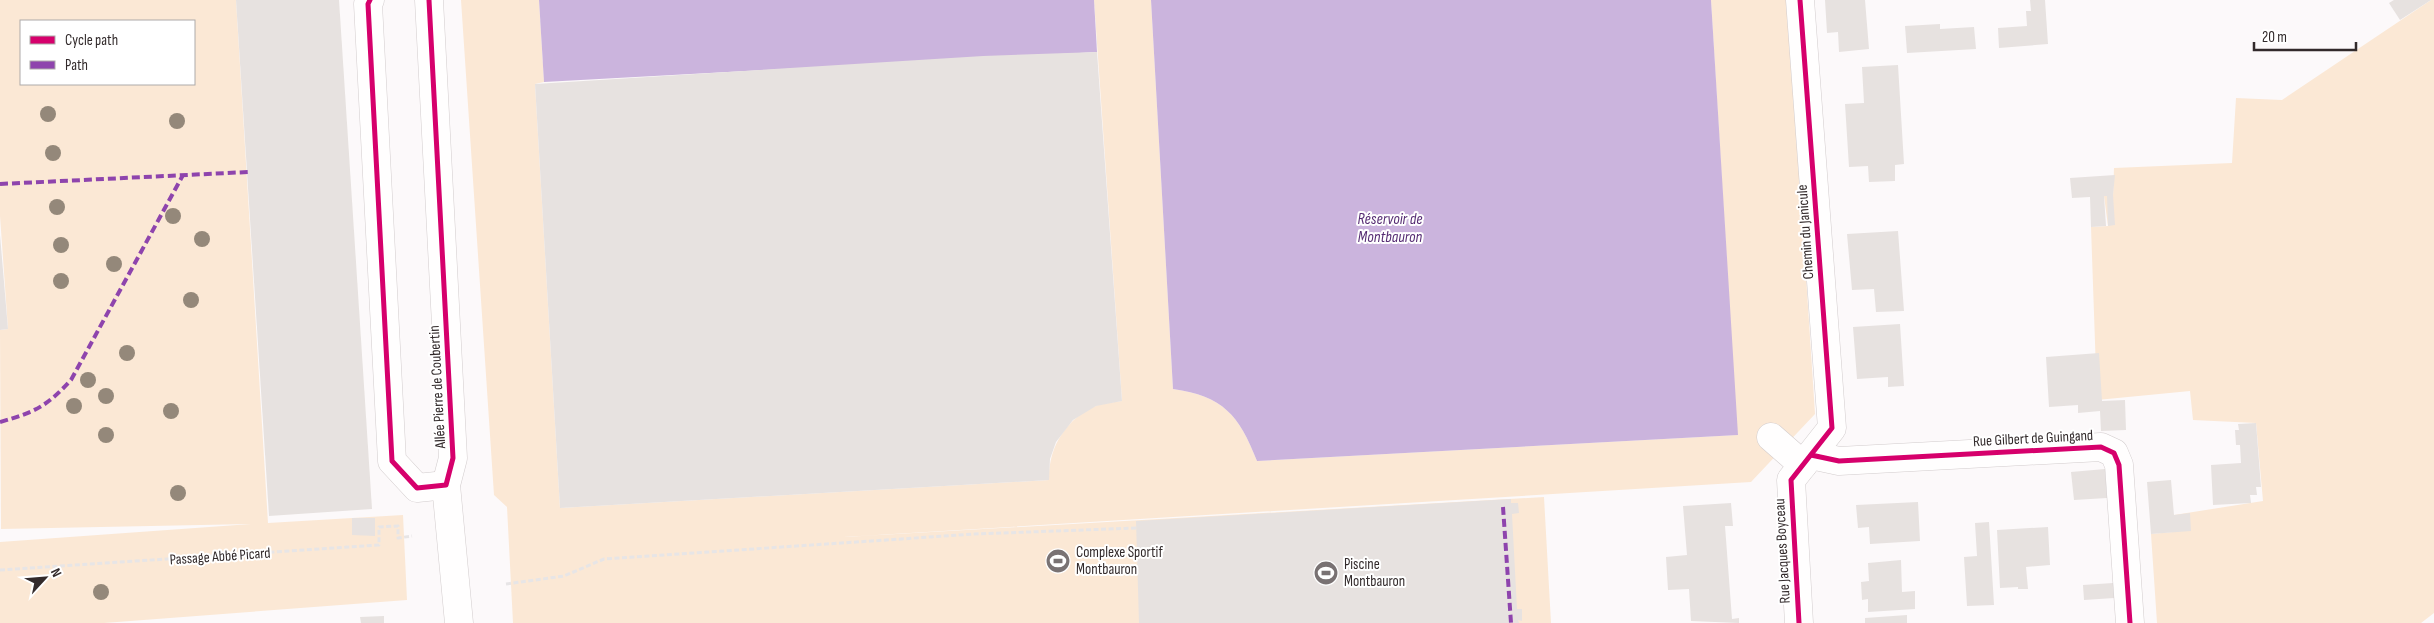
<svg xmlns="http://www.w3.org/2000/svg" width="2434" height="623" font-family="'Sofia Sans Condensed',sans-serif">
  <rect width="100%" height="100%" fill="#fcf9fa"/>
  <g fill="#fbe8d5" fill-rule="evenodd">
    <path d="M0 0H236L268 523 403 515 407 600 104 623H0V542L251 524 1 529 0 330 8 329 0 216ZM21 21H194V84H21Z"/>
    <path d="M461 0H539L544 82 535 84 560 508 1049 480C1048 447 1067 417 1098 405 1106 403 1114 402 1122 401L1094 0H1151L1173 389C1223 396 1239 415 1257 461L1737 435 1711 0H1788L1815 414 1751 482 844 537 1544 497 1551 623H513L507 507 494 495Z"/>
    <path d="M2431 0H2434V613L2421 623H2157L2151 534 2173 532 2174 515 2263 501 2256 423 2193 420 2190 391 2097 400 2091 227 2108 226 2104 196 2113 195 2114 168 2232 163 2236 98 2282 100Z"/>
  </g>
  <g fill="#cbb4dd">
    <path d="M539 0H1094L1097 52 544 82Z"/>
    <path d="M1151 0H1711L1738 435 1257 461C1239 415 1223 396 1173 389Z"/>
  </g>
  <g fill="#e7e2e0">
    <path d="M236 0H339L372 509 269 516Z"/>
    <path d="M1825 0H1865L1869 49 1839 52 1838 32 1827 33Z"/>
    <path d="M2030 0H2045L2048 44 1999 48 1998 28 2027 26 2026 11H2031Z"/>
    <path d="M2394 0H2431L2400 20 2389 3Z"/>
    <path d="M1940 24V29L1974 27 1976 49 1907 53 1905 26Z"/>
    <path d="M1097 52 1122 401 1096 406 1073 420 1056 442 1050 459 1049 480 560 508 535 84 983 56Z"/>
    <path d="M1898 65 1904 164 1895 165V181L1869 182 1868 166 1849 167 1845 104 1864 103 1862 67Z"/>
    <path d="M2115 175 2113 195 2115 225 2108 226 2107 196H2104L2106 226 2091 227 2090 197 2072 198 2070 178Z"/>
    <path d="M1898 231 1904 311 1876 312 1874 289 1852 290 1847 234Z"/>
    <path d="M0 235 8 329 0 330Z"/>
    <path d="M1900 324 1904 386 1888 387V377L1857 379 1853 327Z"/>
    <path d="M2099 353 2102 401 2125 400 2126 430 2101 431 2100 411 2078 413V405L2049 407 2046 357Z"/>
    <path d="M2256 423 2261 487H2256L2257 495H2250L2251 503 2213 505 2211 465 2241 463 2240 445H2236L2235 430H2239L2238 424Z"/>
    <path d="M2105 469 2107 498 2074 500 2071 472Z"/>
    <path d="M2171 480 2174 515 2190 513 2191 531 2151 534 2147 482Z"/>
    <path d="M1511 499V503H1518L1519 513 1512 514 1517 609H1522V621L1518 620 1519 623H1139L1136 521Z"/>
    <path d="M1918 502 1920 541 1870 544 1869 527 1858 528 1856 505Z"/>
    <path d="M1731 503 1733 526H1725L1732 619 1739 618V623L1691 621 1689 589 1668 590 1666 557 1687 555 1683 506Z"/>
    <path d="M352 518H375V536L352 535Z"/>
    <path d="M1989 522 1994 605 1967 606 1964 557 1977 556 1975 523Z"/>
    <path d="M2048 527 2050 565 2026 567 2028 589H2018V587L2000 588 1997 530Z"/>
    <path d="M1901 560 1902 592 1915 591V609L1868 612V599L1862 600 1861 582 1869 581 1868 563Z"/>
    <path d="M2113 583 2114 598 2084 600 2083 585Z"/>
    <path d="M1907 615V623H1865V618Z"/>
    <path d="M384 616V623H361L360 617Z"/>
  </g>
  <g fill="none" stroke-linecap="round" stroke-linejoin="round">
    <defs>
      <g id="minor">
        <path d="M370 0 368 4 392 461 417 488 446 485"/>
        <path d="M429 0 453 458 446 485 459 623"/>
        <path d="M1771 437 1803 465"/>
        <path d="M1811 455 1839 461 2101 447 2114 453 2119 465 2130 623"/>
        <path d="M1799 623 1791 480 1832 428 1800 0"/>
      </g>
    </defs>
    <use href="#minor" stroke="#d2cccd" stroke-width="29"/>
    <g stroke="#e7e5e6" stroke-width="3" stroke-dasharray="5 2.5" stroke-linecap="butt">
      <path d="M0 570 379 545V527L398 526V538L412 536"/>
      <path d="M506 584 564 576 604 559 975 534 1136 528"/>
    </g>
    <use href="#minor" stroke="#fffefe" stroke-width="28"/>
    <g stroke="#8e44ad" stroke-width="4" stroke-dasharray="8 4" stroke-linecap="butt">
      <path d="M0 184 248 172"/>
      <path d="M0 422C35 412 46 407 71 380L183 175"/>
      <path d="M1503 507 1511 623"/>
    </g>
    <defs>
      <g id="cycleway">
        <path d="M370 0 368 4 392 461 417 488 446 485 453 458 429 0"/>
        <path d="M1811 455 1839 461 2101 447 2114 453 2119 465 2130 623"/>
        <path d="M1799 623 1791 480 1832 428 1800 0"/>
      </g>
    </defs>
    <use href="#cycleway" stroke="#fff" stroke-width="8"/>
    <use href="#cycleway" stroke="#d6006c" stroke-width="5"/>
  </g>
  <g fill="#94887a">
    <circle cx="48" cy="114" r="8"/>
    <circle cx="177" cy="121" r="8"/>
    <circle cx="53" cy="153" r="8"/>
    <circle cx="57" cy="207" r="8"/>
    <circle cx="173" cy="216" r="8"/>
    <circle cx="202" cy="239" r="8"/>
    <circle cx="61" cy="245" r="8"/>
    <circle cx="114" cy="264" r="8"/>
    <circle cx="61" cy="281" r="8"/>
    <circle cx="191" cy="300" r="8"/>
    <circle cx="127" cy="353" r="8"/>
    <circle cx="88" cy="380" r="8"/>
    <circle cx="106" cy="396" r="8"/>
    <circle cx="74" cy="406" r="8"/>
    <circle cx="171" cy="411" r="8"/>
    <circle cx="106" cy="435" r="8"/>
    <circle cx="178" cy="493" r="8"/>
    <circle cx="101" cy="592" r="8"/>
  </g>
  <defs>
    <symbol id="stadium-disc" viewBox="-11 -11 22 22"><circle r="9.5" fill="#797273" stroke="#fff"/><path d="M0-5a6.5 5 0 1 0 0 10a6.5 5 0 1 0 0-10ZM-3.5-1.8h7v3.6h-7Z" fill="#fff"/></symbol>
  </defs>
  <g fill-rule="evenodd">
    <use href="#stadium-disc" x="1044" y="547" width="28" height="28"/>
    <use href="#stadium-disc" x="1312" y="559" width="28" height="28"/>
  </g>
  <g text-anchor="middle" stroke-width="4" stroke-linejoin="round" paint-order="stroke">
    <g font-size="15" fill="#322a2b" stroke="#fff">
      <text transform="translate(1805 232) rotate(-94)" y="5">Chemin du Janicule</text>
      <text transform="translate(437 387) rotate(-93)" y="5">Allée Pierre de Coubertin</text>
      <text transform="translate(2033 438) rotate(-3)" y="5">Rue Gilbert de Guingand</text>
      <text transform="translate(1782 551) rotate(-93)" y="5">Rue Jacques Boyceau</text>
      <text transform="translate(220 556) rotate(-4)" y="5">Passage Abbé Picard</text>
    </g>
    <g font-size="15" fill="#322a2b" stroke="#fff" text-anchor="start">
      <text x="1076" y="557">Complexe Sportif<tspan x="1076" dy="17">Montbauron</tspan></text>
      <text x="1344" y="569">Piscine<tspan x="1344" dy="17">Montbauron</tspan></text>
    </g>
    <g font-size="16" font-style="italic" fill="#562c73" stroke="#fff">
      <text x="1390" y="224">Réservoir de<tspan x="1390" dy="18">Montbauron</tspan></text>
    </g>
  </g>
  <rect x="20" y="20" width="175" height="65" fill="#ffffff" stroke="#adaaaa"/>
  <rect x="30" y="36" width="25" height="8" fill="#d6006c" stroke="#adaaaa"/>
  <text x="65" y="45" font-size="15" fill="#322a2b">Cycle path</text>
  <rect x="30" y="61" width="25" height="8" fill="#8e44ad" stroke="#adaaaa"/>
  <text x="65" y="70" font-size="15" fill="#322a2b">Path</text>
  <g transform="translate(45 578) rotate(64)" stroke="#ffffff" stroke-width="4" paint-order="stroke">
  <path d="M0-4L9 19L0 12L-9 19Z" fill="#322a2b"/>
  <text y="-8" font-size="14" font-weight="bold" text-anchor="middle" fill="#322a2b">N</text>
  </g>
  <path d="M2254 42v8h102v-8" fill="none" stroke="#322a2b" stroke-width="2.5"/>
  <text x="2262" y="42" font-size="15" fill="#322a2b" stroke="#ffffff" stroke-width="4" paint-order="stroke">20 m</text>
</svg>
